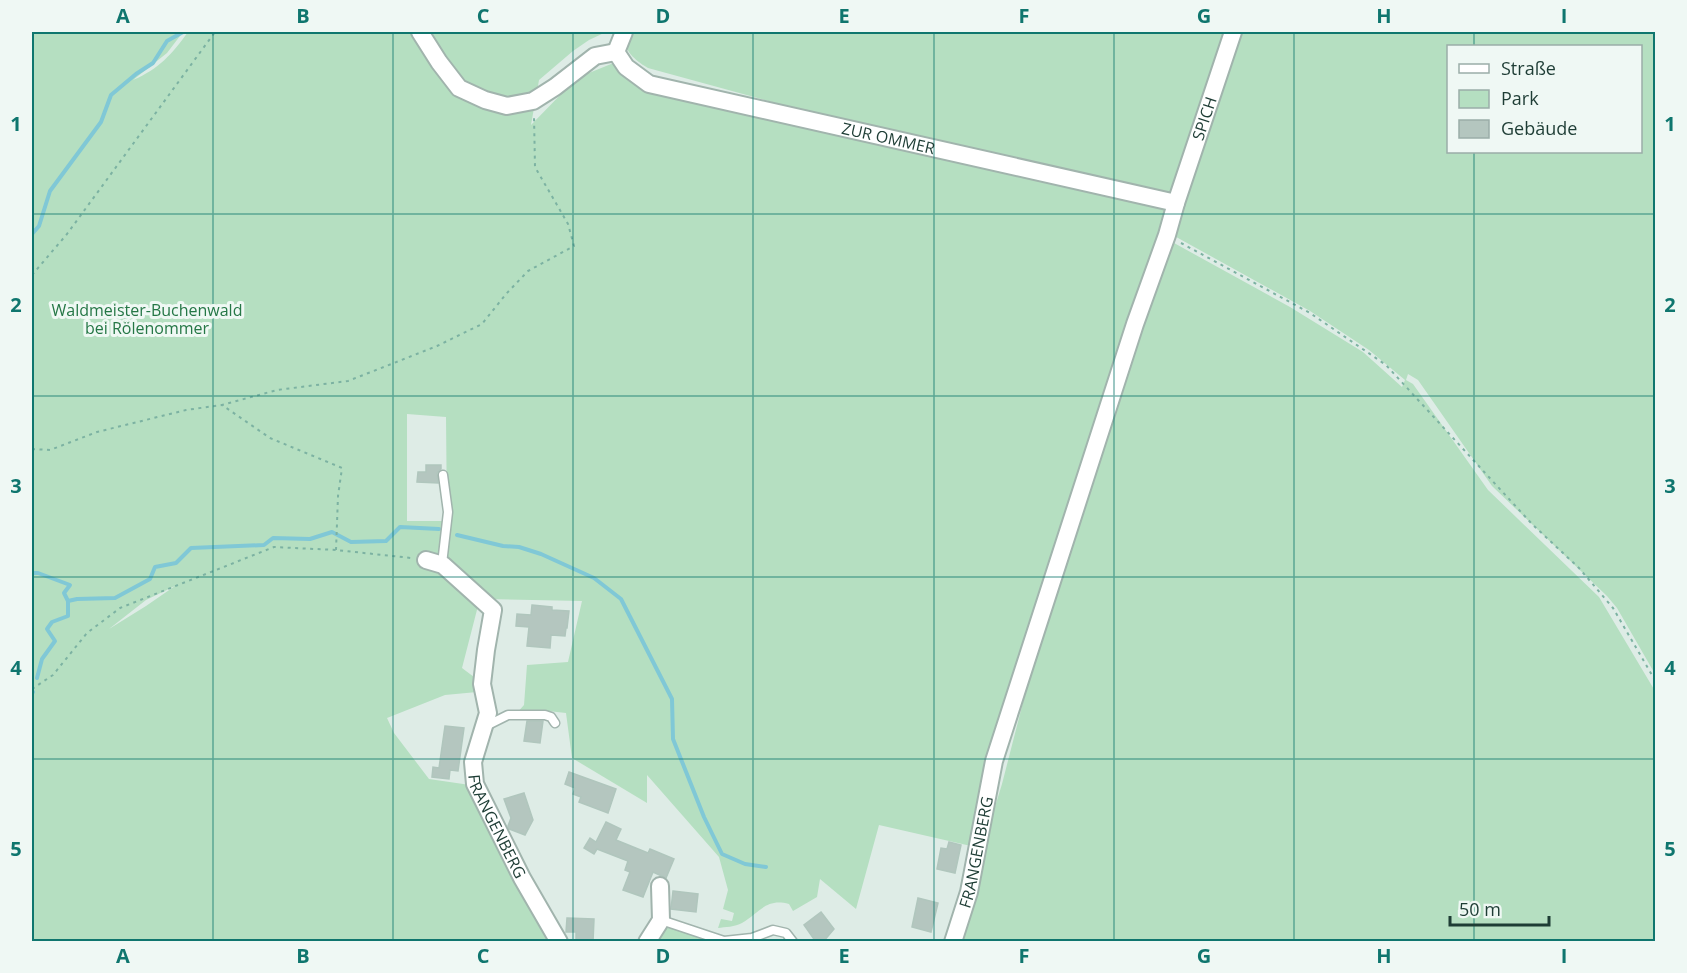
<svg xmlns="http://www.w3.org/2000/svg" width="1687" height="973" font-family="'Open Sans',sans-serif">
  <rect width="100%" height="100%" fill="#deece6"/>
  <g fill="#b5dfc1" fill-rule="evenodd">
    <path d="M32 32H183L167 53 133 80C159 69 172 54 188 32H606L589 40 573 51 539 80 531 125 568 87 584 75 616 62 624 68 853 138 1169 211 1018 657 991 782 971 846 879 825 856 909 820 879 817 897 793 911 789 904C766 898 760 912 742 923 735 927 725 927 718 928L721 919 732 921 734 913 723 909 728 890 719 857 647 775V803L572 758 566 713 539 710 516 714 524 705 527 665 568 662 582 601 486 599 479 602 462 668 474 677 477 692 445 695 387 718 394 733 429 779 470 785 507 866 549 941H32ZM407 414 446 417 447 521H407ZM175 586 146 606 109 629 146 600Z"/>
    <path d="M627 32H1231L1172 201 856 125 648 68C635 60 620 49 627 32Z"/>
    <path d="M1237 32H1655V674L1617 608 1607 596 1492 486 1418 380 1408 374 1406 380 1413 384 1488 490 1599 597 1655 691V941L962 942 982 849 1002 784 1046 613 1165 238 1290 307 1363 352 1402 387 1405 380 1369 350 1310 311 1169 233ZM1448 46H1640V152H1448Z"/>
    <path d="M666 920 730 942H651Z"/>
  </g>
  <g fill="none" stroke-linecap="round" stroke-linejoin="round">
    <g stroke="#80c8d6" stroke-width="4">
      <path d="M32 234 39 226 50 191 101 122 111 95 136 74 153 63 167 41 183 32"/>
      <path d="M457 535 503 546 519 547 541 554 594 578 621 599 672 699 673 739 704 817 722 854 745 864 766 867"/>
      <path d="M32 573H38L70 585 64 593 68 601V616L52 622 47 629 55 641 42 659 37 678"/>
      <path d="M68 601 77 599 115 598 150 579 155 567 176 563 191 548 264 545 273 538 310 539 332 532 351 542 386 541 400 527 439 529"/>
      <path d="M32 693 33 692"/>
    </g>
  </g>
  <g fill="#b4c6bf" stroke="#b0c6bd" stroke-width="1.5">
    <path d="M426 465H441V469L437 473 438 483 417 482 418 472H426Z"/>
    <path d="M532 605 552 607V610L569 611 567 628H566L565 636 551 635 550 648 527 646 529 627 516 626 517 614 531 615Z"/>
    <path d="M527 721H543L540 743 524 741Z"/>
    <path d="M445 726 464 728 458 771 450 770 449 779 432 777 433 767 439 768Z"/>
    <path d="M569 772 616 789 608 813 579 802 581 797 573 794 575 788 565 784Z"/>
    <path d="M524 793 533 820 525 835 509 829 508 826 511 818 504 799Z"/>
    <path d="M606 822 621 829 616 840 648 853 650 849 674 859 666 878 653 872 643 897 623 890 630 872 625 870 628 861 597 849 594 854 584 848 590 838 596 842Z"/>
    <path d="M949 842 961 845 955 873 937 869 941 848 947 849Z"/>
    <path d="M673 891 698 894 696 912 671 909Z"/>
    <path d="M918 898 938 903 931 932 912 927Z"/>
    <path d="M821 912 834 929 823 942H816L804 925Z"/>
    <path d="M567 918 594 919 593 942H576V932H566Z"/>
  </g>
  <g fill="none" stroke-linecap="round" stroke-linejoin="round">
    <defs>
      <g id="service">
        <path d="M442 564 448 512 443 475"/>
        <path d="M484 727 508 715H545L551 717 555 723"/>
        <path d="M661 920 724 941 752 938 773 930 786 933 793 942"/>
      </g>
      <g id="minor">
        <path d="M420 32 439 62 459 88 485 100 507 106 533 101 555 87 595 56 616 52"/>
        <path id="s1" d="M616 52 626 67 649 84 1176 203"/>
        <path d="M616 52 624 32"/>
        <path id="s2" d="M426 560 443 565 493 610 486 650 482 684 488 713 473 762 475 784 522 878 559 942"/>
        <path d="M647 942 661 920 660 886"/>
        <path id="s3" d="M953 942 969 892 994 761 1135 324 1167 235 1176 203 1233 32"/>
      </g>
    </defs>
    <use href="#service" stroke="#a1b4ad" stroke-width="11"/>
    <use href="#minor" stroke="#a1b4ad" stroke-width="20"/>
    <g stroke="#7cb2a2" stroke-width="2" stroke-dasharray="3 4.5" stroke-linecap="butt">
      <path d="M1181 243 1310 313 1386 365 1532 524 1579 568 1613 608 1656 682"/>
      <path d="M32 275 67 234 215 32"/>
      <path d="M32 449 50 450 97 432 186 410 222 405"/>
      <path d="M336 550 338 496 342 468 270 438 222 405 277 390 348 381 437 346 482 324 506 294 528 271 574 246 568 224 535 167 534 116"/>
      <path d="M32 689 53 675 87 633 120 608 274 547 336 550 411 558"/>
    </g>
    <use href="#service" stroke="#fff" stroke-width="8"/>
    <use href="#minor" stroke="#fff" stroke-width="16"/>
  </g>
  <path fill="none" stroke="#0f766e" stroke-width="1.5" stroke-opacity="0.55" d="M213 32V942M393 32V942M573 32V942M753 32V942M934 32V942M1114 32V942M1294 32V942M1474 32V46M1474 152V942M32 214H1656M32 396H1656M32 577H1656M32 759H1656"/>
  <g text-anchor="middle" stroke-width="6" stroke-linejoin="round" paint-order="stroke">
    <g font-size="16" fill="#1e3d35" stroke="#eff8f4">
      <text dy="6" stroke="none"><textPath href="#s3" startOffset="862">SPICH</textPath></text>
      <text dy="6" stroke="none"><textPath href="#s1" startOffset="292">ZUR OMMER</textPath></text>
      <text dy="6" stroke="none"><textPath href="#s2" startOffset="310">FRANGENBERG</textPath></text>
      <text dy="6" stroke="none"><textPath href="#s3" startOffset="93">FRANGENBERG</textPath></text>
    </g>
    <g font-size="16" fill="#257746" stroke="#eff8f4">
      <text x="147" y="316">Waldmeister-Buchenwald<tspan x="147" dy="18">bei Rölenommer</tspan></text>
    </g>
  </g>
  <rect width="1687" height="973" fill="none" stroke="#eff8f4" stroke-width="66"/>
  <rect x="1447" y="45" width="195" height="108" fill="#eff8f4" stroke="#9bada8" stroke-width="1.5"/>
  <rect x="1459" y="64" width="30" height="9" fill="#ffffff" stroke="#9bada8" stroke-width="1.5"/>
  <text x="1501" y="75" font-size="18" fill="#1e3d35">Straße</text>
  <rect x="1459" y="90" width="30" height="18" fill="#b5dfc1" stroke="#9bada8" stroke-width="1.5"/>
  <text x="1501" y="105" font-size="18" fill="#1e3d35">Park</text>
  <rect x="1459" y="120" width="30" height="18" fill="#b4c6bf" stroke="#9bada8" stroke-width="1.5"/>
  <text x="1501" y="135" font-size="18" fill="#1e3d35">Gebäude</text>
  <path d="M1450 916v9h99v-9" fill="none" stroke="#1e3d35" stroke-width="3"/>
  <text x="1459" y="916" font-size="18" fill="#1e3d35" stroke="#eff8f4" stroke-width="4.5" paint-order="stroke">50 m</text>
  <rect x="33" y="33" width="1621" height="907" fill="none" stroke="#0f766e" stroke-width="2"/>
  <g font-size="20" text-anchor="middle" font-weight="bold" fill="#0f766e">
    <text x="123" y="23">A</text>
    <text x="303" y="23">B</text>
    <text x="483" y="23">C</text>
    <text x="663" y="23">D</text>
    <text x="844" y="23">E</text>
    <text x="1024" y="23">F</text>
    <text x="1204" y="23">G</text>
    <text x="1384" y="23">H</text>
    <text x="1564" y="23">I</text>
    <text x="16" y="131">1</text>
    <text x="1670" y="131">1</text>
    <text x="16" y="312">2</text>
    <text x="1670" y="312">2</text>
    <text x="16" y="493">3</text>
    <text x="1670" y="493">3</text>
    <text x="16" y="675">4</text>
    <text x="1670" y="675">4</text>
    <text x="16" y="856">5</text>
    <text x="1670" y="856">5</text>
    <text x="123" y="963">A</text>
    <text x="303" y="963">B</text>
    <text x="483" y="963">C</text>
    <text x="663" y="963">D</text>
    <text x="844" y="963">E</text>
    <text x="1024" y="963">F</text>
    <text x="1204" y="963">G</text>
    <text x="1384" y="963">H</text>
    <text x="1564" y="963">I</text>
  </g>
</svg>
